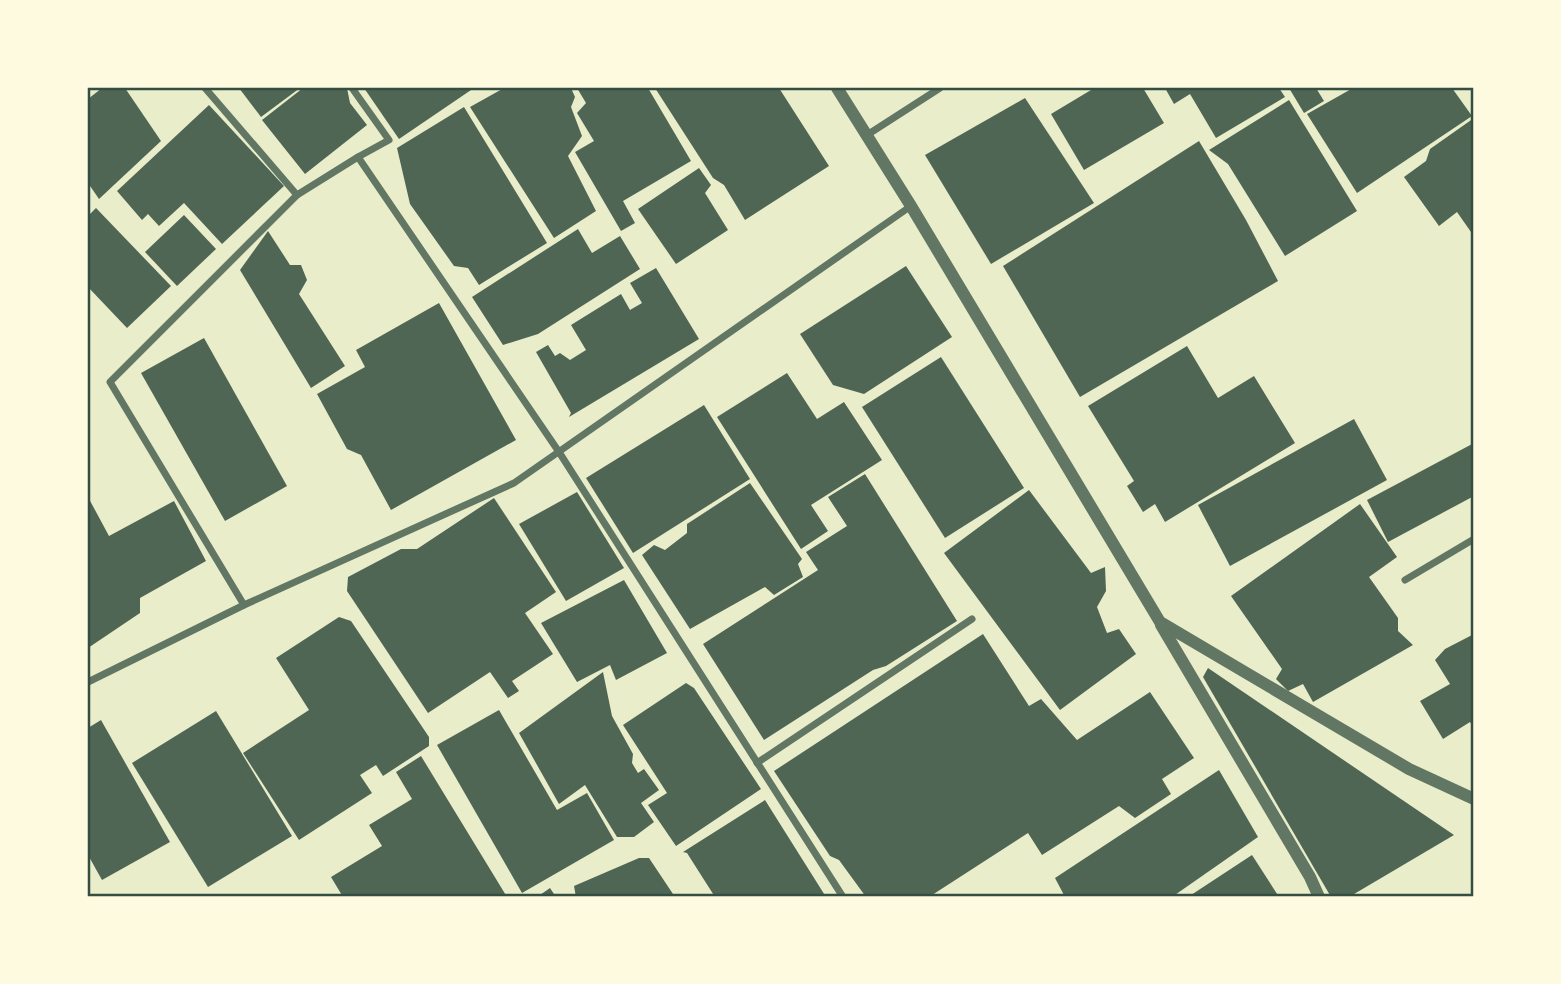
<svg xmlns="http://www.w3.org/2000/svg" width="1561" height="984" font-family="'DejaVu Sans',sans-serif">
  <rect width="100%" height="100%" fill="#e9edc9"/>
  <g fill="#4f6655">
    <path d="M102 88H125L161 141 99 199 88 183V99Z"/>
    <path d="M239 88H300L261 117Z"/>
    <path d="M303 88H347L350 103 367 125 305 174 262 120Z"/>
    <path d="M364 88H474L399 139Z"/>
    <path d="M504 88H571L575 97 571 107 582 136 568 156 596 211 554 238 470 107Z"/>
    <path d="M577 88H648L691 161 623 201 635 223 621 231 575 152 594 141 577 113 586 103Z"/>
    <path d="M655 88H779L829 166 745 220 724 185 713 178Z"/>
    <path d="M1091 88H1143L1164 123 1084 170 1051 114 1091 90Z"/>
    <path d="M1165 88H1279L1285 97 1216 138 1190 94 1174 104Z"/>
    <path d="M1289 88H1316L1324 101 1304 113Z"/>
    <path d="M1353 88H1452L1472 116 1357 193 1307 114Z"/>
    <path d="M1025 98 1094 203 991 264 925 155Z"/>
    <path d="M1289 100 1357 211 1285 256 1228 164 1209 150Z"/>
    <path d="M209 105 284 186 222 244 184 203 159 226 148 214 142 220 117 191Z"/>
    <path d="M464 107 547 243 479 285 468 268 454 266 410 204 397 148Z"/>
    <path d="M1474 118V230L1471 232 1457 212 1439 226 1404 177 1426 161 1430 149Z"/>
    <path d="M1199 141 1246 220 1278 281 1080 397 1003 266Z"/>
    <path d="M699 168 711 185 705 193 728 230 676 264 638 209Z"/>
    <path d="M96 208 171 286 127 328 88 287V216Z"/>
    <path d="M184 215 216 249 177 286 145 252Z"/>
    <path d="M578 229 592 253 620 236 640 269 538 334 503 345 472 297Z"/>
    <path d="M268 231 290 265H301L307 280 299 294 345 366 311 388 240 270Z"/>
    <path d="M906 266 952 337 864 394 833 385 800 334Z"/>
    <path d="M656 268 699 339 569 417 571 413 536 352 548 345 555 356 560 353 570 360 586 350 571 325 621 294 630 310 642 303 630 283Z"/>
    <path d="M439 303 516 440 391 510 361 455 347 449 317 394 365 367 356 350Z"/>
    <path d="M204 338 287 486 225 521 141 373Z"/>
    <path d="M1187 346 1218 398 1254 376 1295 443 1165 522 1155 504 1143 512 1127 486 1134 481 1088 406Z"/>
    <path d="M941 357 1024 488 945 538 862 407Z"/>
    <path d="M787 373 817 419 844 402 882 460 811 505 828 531 801 549 717 417Z"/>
    <path d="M704 405 750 479 633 553 586 478Z"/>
    <path d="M1354 419 1387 480 1230 566 1198 505Z"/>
    <path d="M1474 443V496L1388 542 1367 500Z"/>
    <path d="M865 474 957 621 886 666 873 670 764 740 703 644 818 570 806 552 847 526 828 497Z"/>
    <path d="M750 483 802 559 798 564 803 577 774 595 765 587 690 629 642 555 654 545 665 550 687 533V524Z"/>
    <path d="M1029 490 1091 573 1105 567 1106 591 1097 607 1107 633 1119 629 1136 654 1060 710 944 553Z"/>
    <path d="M577 492 624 568 566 601 519 524Z"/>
    <path d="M88 497 109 536 174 501 206 561 140 598V613L88 648Z"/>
    <path d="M494 498 556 592 525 613 553 654 512 681 519 691 508 698 490 672 428 713 347 591 348 577 401 549H417Z"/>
    <path d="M1360 504 1397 557 1369 577 1398 618V631L1413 645 1313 702 1303 684 1288 691 1276 679 1282 669 1231 596Z"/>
    <path d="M624 580 667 653 616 680 610 665 577 682 541 623Z"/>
    <path d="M339 617 351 621 429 737V746L383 776 376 765 360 775 372 793 299 840 243 753 309 710 276 658Z"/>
    <path d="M983 634 1029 706 1041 699 1077 740 1150 692 1194 758 1162 779 1171 794 1135 818 1119 806 1042 855 1028 833 929 897H866L839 860 830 856 774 771Z"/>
    <path d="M1474 634V728L1470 722 1443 739 1420 701 1450 684 1435 660 1445 649Z"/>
    <path d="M1208 668 1454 835 1349 897H1331L1203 677Z"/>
    <path d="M603 672 612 716 633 754 632 763 638 773 644 769 659 790 641 803 654 822 634 837H617L585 785 559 804 519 733Z"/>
    <path d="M686 683 694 688 761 789 676 846 648 805 667 793 623 725Z"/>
    <path d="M499 710 557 810 587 793 614 840 522 893 437 745Z"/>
    <path d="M216 711 292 836 208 887 132 763Z"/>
    <path d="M101 720 170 842 102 880 88 855V728Z"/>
    <path d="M421 756 507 897H343L331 877 382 846 369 825 412 799 396 772Z"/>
    <path d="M1219 770 1258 837 1172 897H1065L1055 878Z"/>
    <path d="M765 800 826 897H715L687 853 683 852Z"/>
    <path d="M1252 855 1279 897H1188Z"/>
    <path d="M639 858H649L675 897H576L574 886Z"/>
    <path d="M550 888 556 897H537Z"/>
  </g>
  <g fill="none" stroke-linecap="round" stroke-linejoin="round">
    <g stroke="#617663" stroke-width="7">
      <path d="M205 88 297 195 358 157"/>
      <path d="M352 88 389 140 358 157 559 452 843 897"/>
      <path d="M867 135 940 88"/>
      <path d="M1405 580 1474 539"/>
      <path d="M244 605 110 382 297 195"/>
      <path d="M88 682 244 605 514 483 911 206"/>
      <path d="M757 763 972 619"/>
    </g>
    <g stroke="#617663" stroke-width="12">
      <path d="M837 88 911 206 1160 622 1409 769 1474 799"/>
      <path d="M1161 625 1310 877 1319 897"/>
    </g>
  </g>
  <rect width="1561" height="984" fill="none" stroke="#fefae0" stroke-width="178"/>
  <rect x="89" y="89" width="1383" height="806" fill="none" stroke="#344e41" stroke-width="2.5"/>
</svg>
